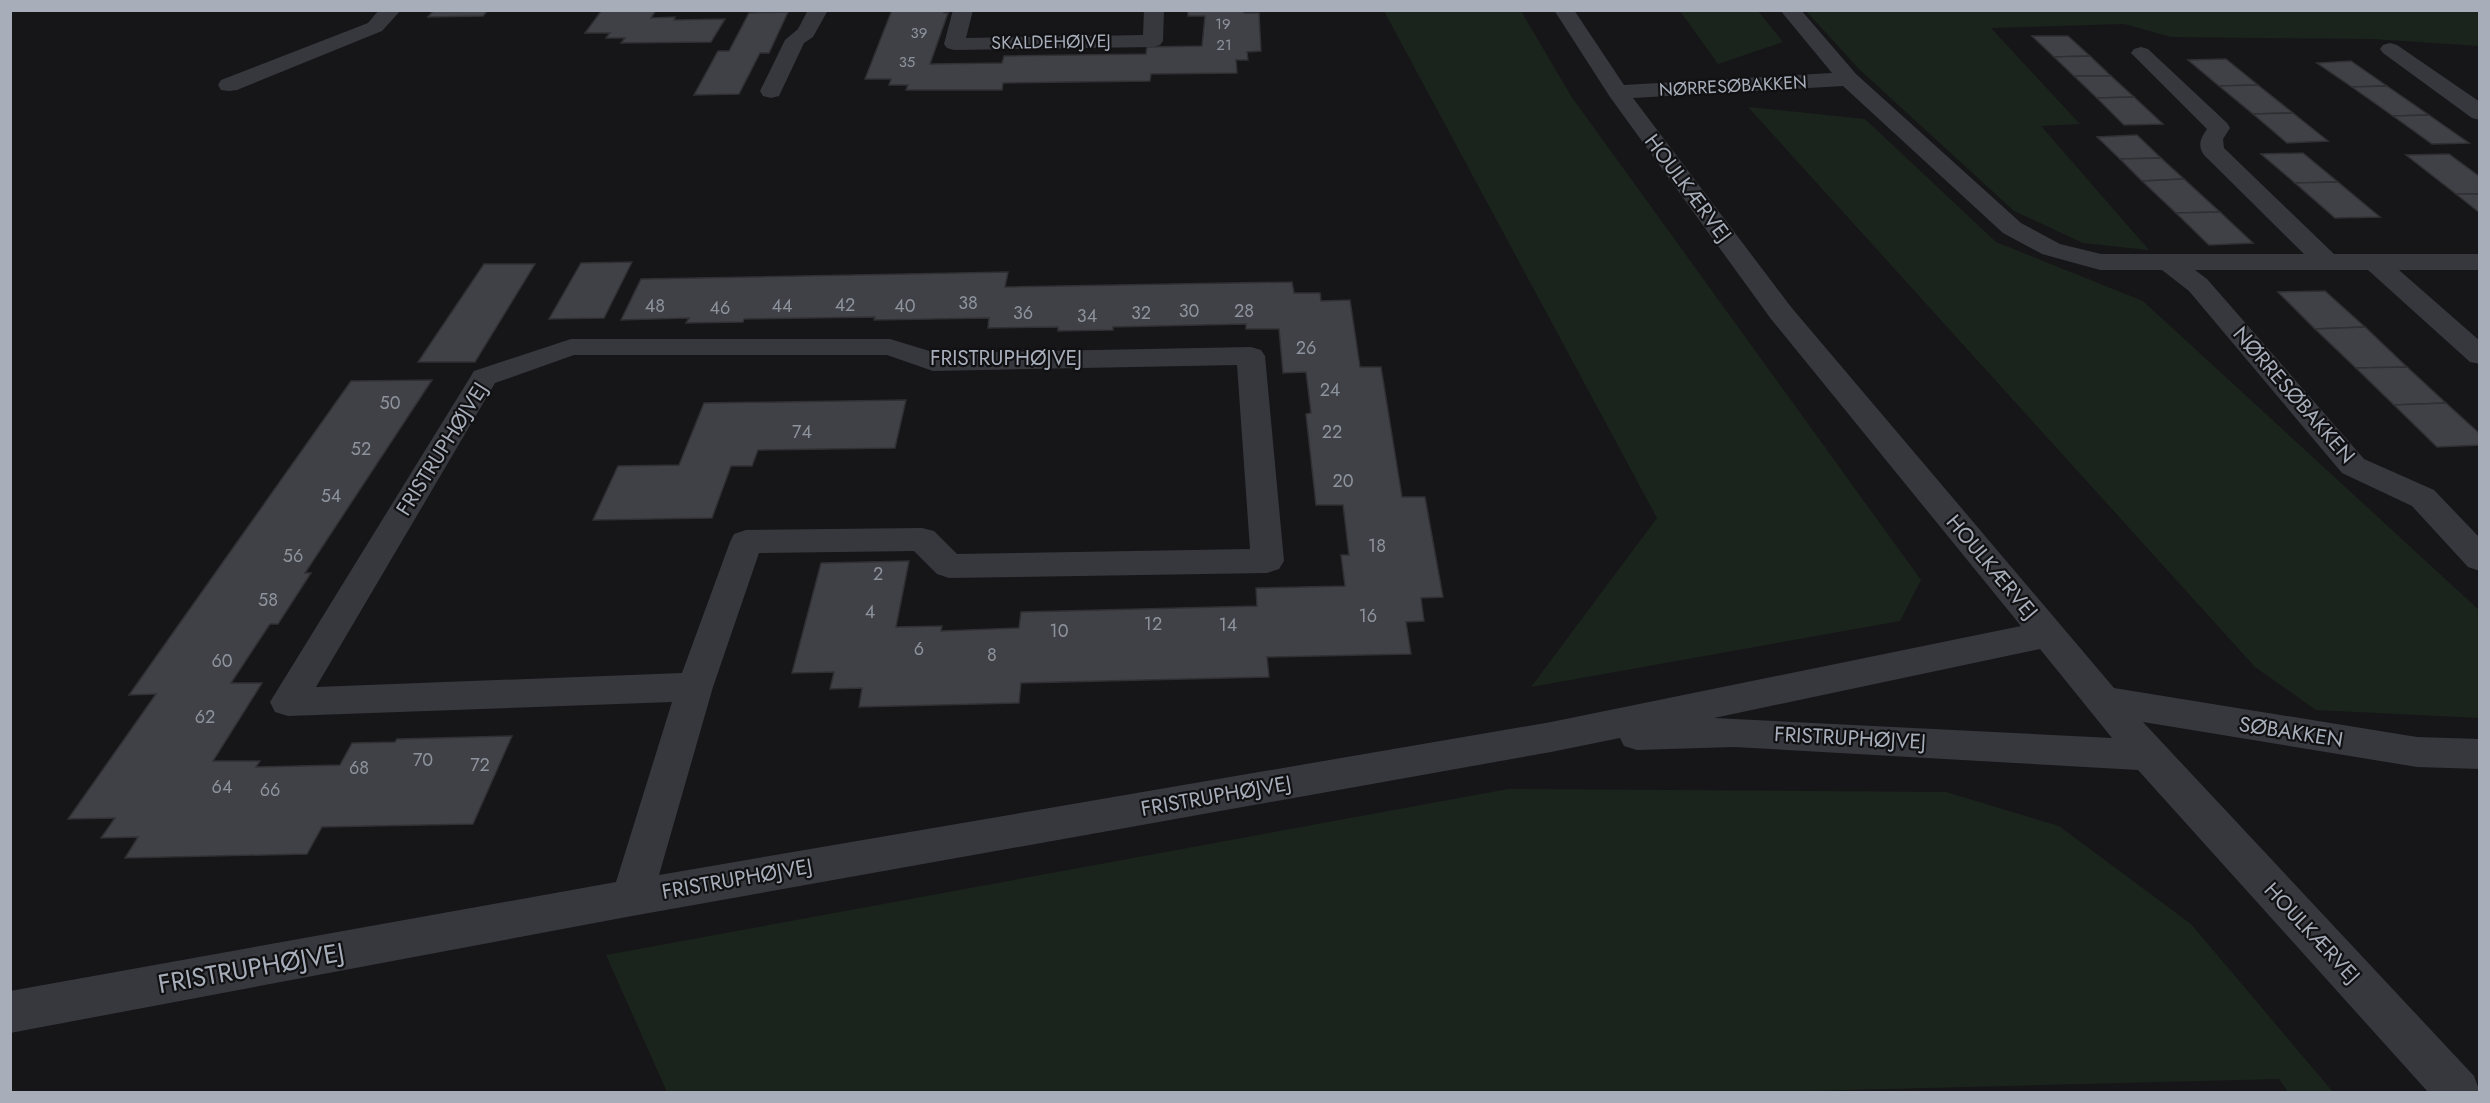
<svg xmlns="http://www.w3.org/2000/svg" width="2490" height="1103" font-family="Jost,sans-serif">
  <rect width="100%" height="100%" fill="#161618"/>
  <g fill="#1b241c">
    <path d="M1384 11H1521L1571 96 1921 580 1900 621 1531 687 1657 518Z"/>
    <path d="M1680 11H1758L1783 42 1718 64Z"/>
    <path d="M1806 11H2479V46L2373 39 2171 37 2124 24 1991 28 2080 124 2041 126 2149 250 2083 243 2014 211 1859 69Z"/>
    <path d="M1748 107 1865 119 1996 242 2143 301 2479 610V718L2316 710 2255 667Z"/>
    <path d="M1508 789 1946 792 2059 826 2191 924 2333 1092H2288L2279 1079 1769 1092H667L606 955Z"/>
  </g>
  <g fill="#404146" stroke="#303034" stroke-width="1.5">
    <path d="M434 10H488L483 16 428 17Z"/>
    <path d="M602 10H656L651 18 675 17 674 20 725 19 711 42 621 43 625 38H606L610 33H585Z"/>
    <path d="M892 10H945L944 13H948L930 64 1002 63 1004 56 1146 54 1147 47 1202 46 1205 16H1188V10H1244V13H1259L1261 51 1247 52 1248 60H1236L1237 73 1151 74 1150 81 1003 83 1002 90H906L908 85H889L891 79H865Z"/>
    <path d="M788 12 769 53H760L739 94 694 95 718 51H729L749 13Z"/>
    <path d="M2032 36H2068L2090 56 2054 57Z"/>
    <path d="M2090 56 2111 76H2074L2054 57Z"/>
    <path d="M2226 59 2258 85 2219 86 2188 60Z"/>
    <path d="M2351 61 2387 86 2352 87 2317 63Z"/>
    <path d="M2074 76H2111L2134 97 2097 98Z"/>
    <path d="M2258 85 2293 113 2253 114 2219 86Z"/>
    <path d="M2387 86 2429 115 2393 116 2352 87Z"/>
    <path d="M2134 97 2163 124 2124 125 2097 98Z"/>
    <path d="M2293 113 2328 141 2287 143 2253 114Z"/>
    <path d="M2429 115 2469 143 2432 144 2393 116Z"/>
    <path d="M2137 135 2161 158 2120 159 2097 137Z"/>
    <path d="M2303 153 2338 182 2295 183 2261 154Z"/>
    <path d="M2449 154 2480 177V194H2456L2406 155Z"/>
    <path d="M2161 158 2184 179 2142 181 2120 159Z"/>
    <path d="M2184 179 2220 212 2176 213 2142 181Z"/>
    <path d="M2338 182 2380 217 2335 218 2295 183Z"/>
    <path d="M2456 194H2480V213Z"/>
    <path d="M2220 212 2253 243 2209 245 2176 213Z"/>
    <path d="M632 262 604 318 549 319 581 263Z"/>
    <path d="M484 264H535L475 362H418Z"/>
    <path d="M1008 272 1005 287 1292 282 1294 293H1320L1321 301 1350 300 1360 367H1381L1402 497H1425L1443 597 1421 598 1424 621 1406 622 1411 654 1267 657 1269 677 1021 683 1019 703 859 707 862 688 830 689 834 672 792 673 821 563 909 561 896 627 942 626 941 631 1019 628 1021 612 1257 606 1256 588 1345 586 1341 555H1349L1343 505H1316L1306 414 1311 413 1306 372 1283 373 1279 329H1246V324L1113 327V330L1058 331V327L988 328 989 318 874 320 875 317 744 319 743 322 686 323 689 318 621 320 641 279Z"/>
    <path d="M2325 291 2365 327 2315 329 2278 292Z"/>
    <path d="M2365 327 2407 367 2356 368 2315 329Z"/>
    <path d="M2407 367 2446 403 2394 405 2356 368Z"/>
    <path d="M432 380 305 573H311L278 624H270L231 683H262L213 761H260L256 767 340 765 352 743 395 742 397 739 512 736 473 824 322 827 307 854 125 858 138 837 101 838 115 818 68 819 156 694 129 695 351 381Z"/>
    <path d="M906 400 895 448 758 450 752 466H731L712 518 593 520 618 466 679 465 704 403Z"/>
    <path d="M2446 403 2480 434V445L2437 447 2394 405Z"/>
  </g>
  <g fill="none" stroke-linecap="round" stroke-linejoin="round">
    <g fill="#36383e" fill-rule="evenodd">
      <path d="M379 10H401L382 31 237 90 229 91 221 90 218 85 221 80 368 23Z"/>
      <path d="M808 10H828L813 37 804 43 779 96 771 98 763 96 760 91 785 40 798 29Z"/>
      <path d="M953 10H973L966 38 1143 35 1144 10H1164L1163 41 1160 45 1153 47 954 50 947 48 944 44Z"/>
      <path d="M1554 10H1574L1624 85 1832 73 1780 10H1801L1856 74 2021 223 2060 244 2101 254H2304L2204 155C2197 145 2201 138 2207 129L2131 53 2134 49 2141 47 2148 49 2227 123 2230 128 2223 139 2224 148 2334 254H2480V270H2399L2480 341V364L2470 362 2368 270H2195L2207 279 2364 459 2434 490 2480 538V571L2468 567 2412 506 2342 473 2189 291 2162 270H2100L2042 254 2003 233 1843 86 1633 98 1791 307 2114 688 2417 737 2480 739V769L2417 767 2143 722 2474 1076 2480 1092H2428L2138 770 1734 747 1637 750 1624 746 1620 738 1551 752 632 916 10 1033V991L616 882 672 702 288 716 275 712 270 702 474 371 571 339H890L936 353 1251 347 1261 350 1265 356 1284 561 1279 569 1267 573 949 578 937 574 914 551 759 553 713 687 659 875 1551 722 2021 626 1771 319 1610 97ZM574 355H887L933 371 1237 365 1250 549 957 554 934 531 922 528 746 530 734 534 730 542 682 673 316 687 495 383ZM2040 649 2112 738 1714 718Z"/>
      <path d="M2390 43 2397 45 2480 102V120L2472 118 2383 53 2380 49 2383 45Z"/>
    </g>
  </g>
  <g text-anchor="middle" stroke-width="4.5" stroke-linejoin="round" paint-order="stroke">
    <g font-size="15" fill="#8d939d">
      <text x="1223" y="29">19</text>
      <text x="919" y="38">39</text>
      <text x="1224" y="50">21</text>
      <text x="907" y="67">35</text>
    </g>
    <g font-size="18" fill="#a7aeba" stroke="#111113">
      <text transform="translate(1051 42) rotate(-1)" y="6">SKALDEHØJVEJ</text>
      <text transform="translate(1733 86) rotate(-3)" y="6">NØRRESØBAKKEN</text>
    </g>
    <g font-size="18" fill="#8d939d">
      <text x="968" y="309">38</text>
      <text x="845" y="311">42</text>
      <text x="655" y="312">48</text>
      <text x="782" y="312">44</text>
      <text x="905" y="312">40</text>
      <text x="720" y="314">46</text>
      <text x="1189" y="317">30</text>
      <text x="1244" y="317">28</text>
      <text x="1023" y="319">36</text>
      <text x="1141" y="319">32</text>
      <text x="1087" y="322">34</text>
      <text x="1306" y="354">26</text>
      <text x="1330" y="396">24</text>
      <text x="390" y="409">50</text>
      <text x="802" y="438">74</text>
      <text x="1332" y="438">22</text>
      <text x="361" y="455">52</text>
      <text x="1343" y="487">20</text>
      <text x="331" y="502">54</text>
      <text x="1377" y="552">18</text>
      <text x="293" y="562">56</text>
      <text x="878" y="580">2</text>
      <text x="268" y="606">58</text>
      <text x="870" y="618">4</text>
      <text x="1368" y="622">16</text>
      <text x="1153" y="630">12</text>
      <text x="1228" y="631">14</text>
      <text x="1059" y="637">10</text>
      <text x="919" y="655">6</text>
      <text x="992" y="661">8</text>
      <text x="222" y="667">60</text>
      <text x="205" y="723">62</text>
      <text x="423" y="766">70</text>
      <text x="480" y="771">72</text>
      <text x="359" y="774">68</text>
      <text x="222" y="793">64</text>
      <text x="270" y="796">66</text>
    </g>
    <g font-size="21" fill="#a7aeba" stroke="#111113">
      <text transform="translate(1688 188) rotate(53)" y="7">HOULKÆRVEJ</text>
      <text x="1006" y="365">FRISTRUPHØJVEJ</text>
      <text transform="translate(2294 395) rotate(49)" y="7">NØRRESØBAKKEN</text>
      <text transform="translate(442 449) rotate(-58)" y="7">FRISTRUPHØJVEJ</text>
      <text transform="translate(1992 567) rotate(50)" y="7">HOULKÆRVEJ</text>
      <text transform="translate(2291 732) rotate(9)" y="7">SØBAKKEN</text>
      <text transform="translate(1850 738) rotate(3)" y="7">FRISTRUPHØJVEJ</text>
      <text transform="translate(1216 796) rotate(-10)" y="7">FRISTRUPHØJVEJ</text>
      <text transform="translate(737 879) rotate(-10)" y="7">FRISTRUPHØJVEJ</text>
      <text transform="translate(2312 933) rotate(47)" y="7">HOULKÆRVEJ</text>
    </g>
    <g font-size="26" fill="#a7aeba" stroke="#111113">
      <text transform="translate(251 968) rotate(-10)" y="9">FRISTRUPHØJVEJ</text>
    </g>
  </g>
  <rect width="2490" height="1103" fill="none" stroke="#a7aeba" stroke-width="24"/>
</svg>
